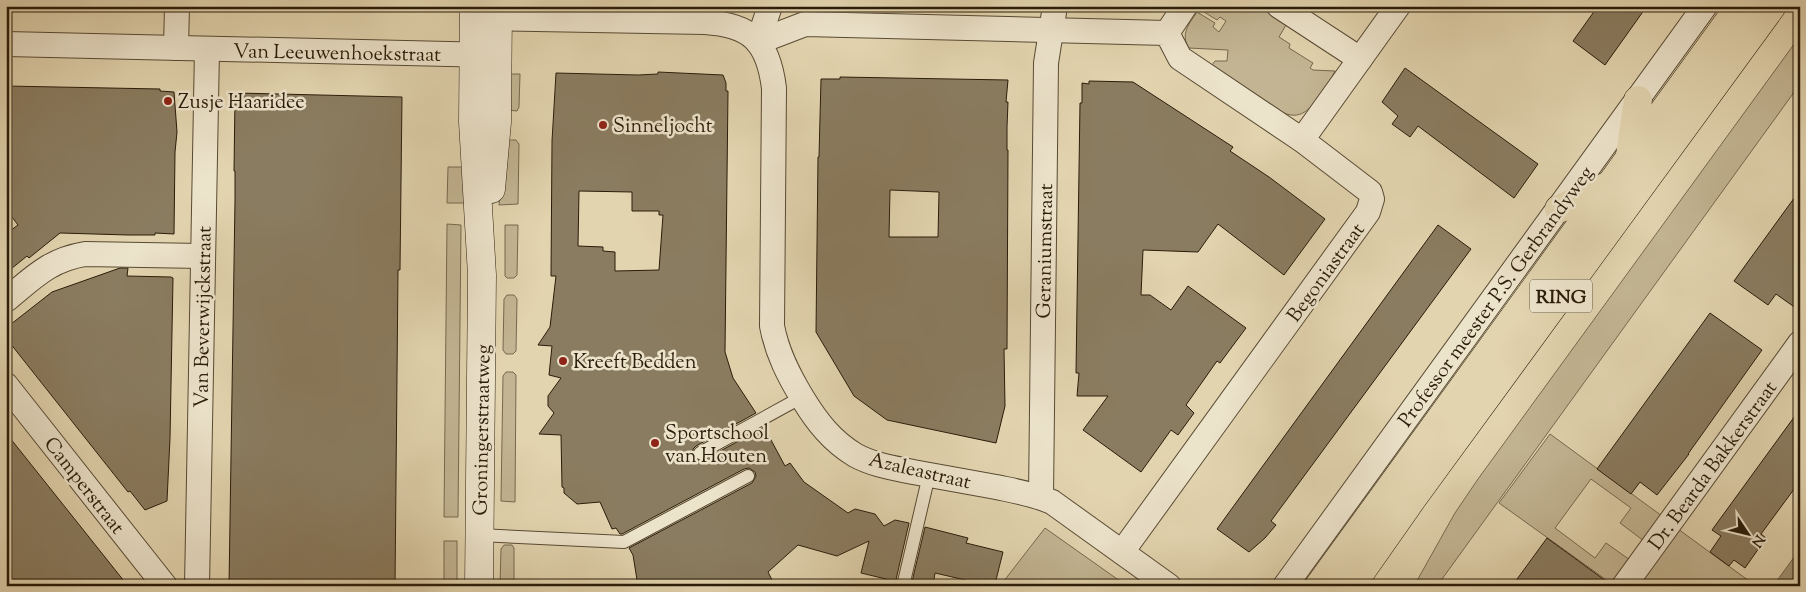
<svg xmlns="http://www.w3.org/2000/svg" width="1806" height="592" font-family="'Sorts Mill Goudy',serif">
  <rect width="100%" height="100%" fill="#e2d4af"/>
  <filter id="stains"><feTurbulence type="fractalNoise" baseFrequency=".004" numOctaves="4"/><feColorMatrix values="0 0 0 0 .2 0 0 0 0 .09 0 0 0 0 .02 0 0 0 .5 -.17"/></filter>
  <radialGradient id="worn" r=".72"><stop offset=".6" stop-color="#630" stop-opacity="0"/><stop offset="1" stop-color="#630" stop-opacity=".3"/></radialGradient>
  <g fill="#c3b593" stroke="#76684e">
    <path d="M1200 6H1258L1286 25 1279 37 1290 44 1289 48 1313 63 1310 68 1313 70 1335 71C1331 79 1327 85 1322 92 1312 106 1303 121 1284 113L1212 65 1215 61H1227L1228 50 1189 48C1180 34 1189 24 1197 12L1215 23 1213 27 1219 32 1226 21 1220 17 1217 20 1199 9Z"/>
    <path d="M1800 36V84L1437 586H1414L1455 513 1478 479Z"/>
    <path d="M506 74H520L519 107 517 111 508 110Z"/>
    <path d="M507 140H516L519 144 518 204 499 205 504 143Z"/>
    <path d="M448 167H466L468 203H447Z"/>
    <path d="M447 224 461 225 458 517H444Z"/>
    <path d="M505 225H518L517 275 514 278H507L505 276Z"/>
    <path d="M507 295H514L517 299 516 351 513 354H506L503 350 504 299Z"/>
    <path d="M506 372H513L516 375 515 502 501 501 503 376Z"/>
    <path d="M1550 434 1662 516 1644 541 1620 523 1631 508 1591 479 1555 528 1595 558 1606 543 1630 560 1612 584 1499 503Z"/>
    <path d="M1045 528 1127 586H1000Z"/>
    <path d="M1678 529 1756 586H1637Z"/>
    <rect x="444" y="541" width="13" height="45"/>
    <path d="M504 545H512L514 548V586H500L501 549Z"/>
  </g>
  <path fill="#a39577" stroke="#73654b" d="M1800 549V586H1773Z"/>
  <g fill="#8a7c60" stroke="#2a1c0a" fill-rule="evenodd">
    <path d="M1598 6H1647L1605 65 1573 41Z"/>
    <path d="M1405 68 1538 164 1514 198 1418 126 1410 137 1392 124 1398 116 1382 102Z"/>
    <path d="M658 72 723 75 726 83V91H728L725 352 733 378 756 413 696 446 693 449V456L696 460H704L764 427 785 466 790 463 804 482 848 513 855 509 875 514 884 526 895 520 909 523 895 584 886 582V579L861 573 869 541 837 556 798 545 768 572 775 586H638L633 555 629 548 752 483 756 476 755 472 749 468 744 469 622 534H620L616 528 612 529 600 502 577 504 564 493V488L562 487 561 435 539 434 554 413 548 406V396L561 378 549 375 552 346 538 345 550 327 556 276H551L552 141 556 73 638 75 658 74ZM579 191 632 192V211H659V215H663L659 270 615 271V252L603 251V247L578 246Z"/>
    <path d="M840 77 1008 80 1006 102H1008L1007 127V150H1008L1007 349H1004L1005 406 996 443 887 420 854 396 816 332 818 157H819L821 79H840ZM890 190 939 192 938 237H889Z"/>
    <path d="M1089 81 1133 82 1233 147 1230 151 1269 177 1325 219 1284 275 1218 224 1198 252 1143 250 1141 295H1150L1171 310 1188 286 1246 328 1220 363 1217 361 1186 405 1194 413 1178 435 1171 430 1141 472 1083 430 1108 396H1077L1079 373H1076L1080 103H1082V83L1089 84Z"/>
    <path d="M6 86 160 89V91L174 92 177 132 175 152 174 234 155 233V235H128L60 233 29 258 27 256 6 273V234L18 225 6 209Z"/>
    <path d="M237 93 402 97 400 270H398L395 586H229L235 200V171H234L235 98Z"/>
    <path d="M1800 190V311L1776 294 1768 305 1734 281Z"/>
    <path d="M1438 225 1471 249 1271 521 1276 525 1265 538 1249 552 1217 529Z"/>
    <path d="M120 268H128L127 276 171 277 173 278 170 438 167 501 145 510 130 491 128 492 6 338V328L52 292Z"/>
    <path d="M1710 313 1762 350 1688 454H1689L1657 495 1640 482 1631 494 1597 469Z"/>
    <path d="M1800 409V481L1761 534 1766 538 1745 568 1734 560 1729 566 1710 552 1721 536 1712 530Z"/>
    <path d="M6 433 120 576 128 586H6Z"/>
    <path d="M925 527 968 538 966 543 1003 552 996 580 987 585 935 573 933 586H911Z"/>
    <path d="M1547 538 1610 584V586H1512Z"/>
  </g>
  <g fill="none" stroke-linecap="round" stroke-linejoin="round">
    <defs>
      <g id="service">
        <path d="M700 453 802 397"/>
        <path d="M479 535 624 542 748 476"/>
        <path d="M903 586 929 475"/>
      </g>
      <g id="minor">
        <path d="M1279 6 1360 59"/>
        <path d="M479 18 705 22C751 25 768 41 774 88L772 326C777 353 789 376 803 399 817 422 832 441 855 455 873 465 894 468 913 472 941 477 969 482 996 487 1015 491 1034 494 1052 502L1169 586"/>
        <path d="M1167 33 1185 6"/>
        <path d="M758 42 805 24 1167 33 1180 58 1302 140 1370 192 1372 199 1368 212 1122 552"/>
        <path d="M758 42 770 6"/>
        <path d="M6 44 492 55"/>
        <path d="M176 48 177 6"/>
        <path d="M1302 140 1398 6"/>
        <path d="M6 300C33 278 49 260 85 254L202 256"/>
        <path d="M6 385 165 586"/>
        <path d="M1041 497 1046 63 1055 6"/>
        <path d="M197 586 207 49"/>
        <path d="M1285 586 1705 6"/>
        <path d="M1624 586 1800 343"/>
      </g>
      <g id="secondary">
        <path d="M474 6 473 122 482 275 479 586"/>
        <path d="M491 189 497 122 498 6"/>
      </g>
      <g id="primary">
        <path d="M1630 155 1638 100"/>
        <path d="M1559 209 1609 185"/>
        <path d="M1319 586 1740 6"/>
        <path d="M1351 586 1412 499 1772 6"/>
      </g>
    </defs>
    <use href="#service" stroke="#584a33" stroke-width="14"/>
    <use href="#minor" stroke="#584a33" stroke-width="26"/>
    <use href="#secondary" stroke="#2a1c0a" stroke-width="29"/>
    <use href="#primary" stroke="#2a1c0a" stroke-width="29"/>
    <use href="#service" stroke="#ece3cb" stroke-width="12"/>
    <use href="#minor" stroke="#ece3cb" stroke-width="24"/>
    <use href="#secondary" stroke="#ece3cb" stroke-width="28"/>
    <use href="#primary" stroke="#e2d4af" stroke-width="28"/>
  </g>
  <g fill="#8f2418" stroke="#ece3cb" stroke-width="2">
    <circle cx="168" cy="101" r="5"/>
    <circle cx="603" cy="125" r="5"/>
    <circle cx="563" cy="361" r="5"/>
    <circle cx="655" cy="443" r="5"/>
  </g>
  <g text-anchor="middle" stroke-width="5" stroke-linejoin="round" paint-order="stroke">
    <rect fill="#ece3cb" stroke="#645844" stroke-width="1" x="1530" y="279.5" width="62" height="33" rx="4"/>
    <g font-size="19" font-weight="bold" fill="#2a1c0a">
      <text x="1561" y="303">RING</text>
    </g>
    <g font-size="20" fill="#2a1c0a" stroke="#ece3cb">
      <text transform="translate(337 52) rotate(1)" y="7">Van Leeuwenhoekstraat</text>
      <text transform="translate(1044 251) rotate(-89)" y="7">Geraniumstraat</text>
      <text transform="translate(1325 272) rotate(-54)" y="7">Begoniastraat</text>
      <text transform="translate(1495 296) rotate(-54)" y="7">Professor meester P.S. Gerbrandyweg</text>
      <text transform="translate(202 317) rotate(-89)" y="7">Van Beverwijckstraat</text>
      <text transform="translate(481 430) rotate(-89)" y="7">Groningerstraatweg</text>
      <text transform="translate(1712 465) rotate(-54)" y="7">Dr. Bearda Bakkerstraat</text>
      <text transform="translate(920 470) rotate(13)" y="7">Azaleastraat</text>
      <text transform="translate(85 485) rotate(52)" y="7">Camperstraat</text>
    </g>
    <g font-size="20" fill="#2a1c0a" stroke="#ece3cb" text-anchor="start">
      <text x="178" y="108">Zusje Haaridee</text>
      <text x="613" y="132">Sinneljocht</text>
      <text x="573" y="368">Kreeft Bedden</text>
      <text x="665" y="439">Sportschool<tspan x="665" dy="23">van Houten</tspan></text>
    </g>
  </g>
  <rect width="1806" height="592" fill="none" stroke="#e2d4af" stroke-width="25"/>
  <rect x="8" y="8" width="1791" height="577" fill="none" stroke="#2a1c0a" stroke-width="2.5"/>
  <rect x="12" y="12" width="1781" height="567" fill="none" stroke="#2a1c0a"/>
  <g transform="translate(1748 534) rotate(125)" stroke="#ece3cb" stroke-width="4" paint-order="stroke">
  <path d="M0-4L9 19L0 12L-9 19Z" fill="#2a1c0a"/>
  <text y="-8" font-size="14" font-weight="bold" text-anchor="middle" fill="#2a1c0a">N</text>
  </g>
  <rect width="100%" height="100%" filter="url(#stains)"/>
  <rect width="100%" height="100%" fill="url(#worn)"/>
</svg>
